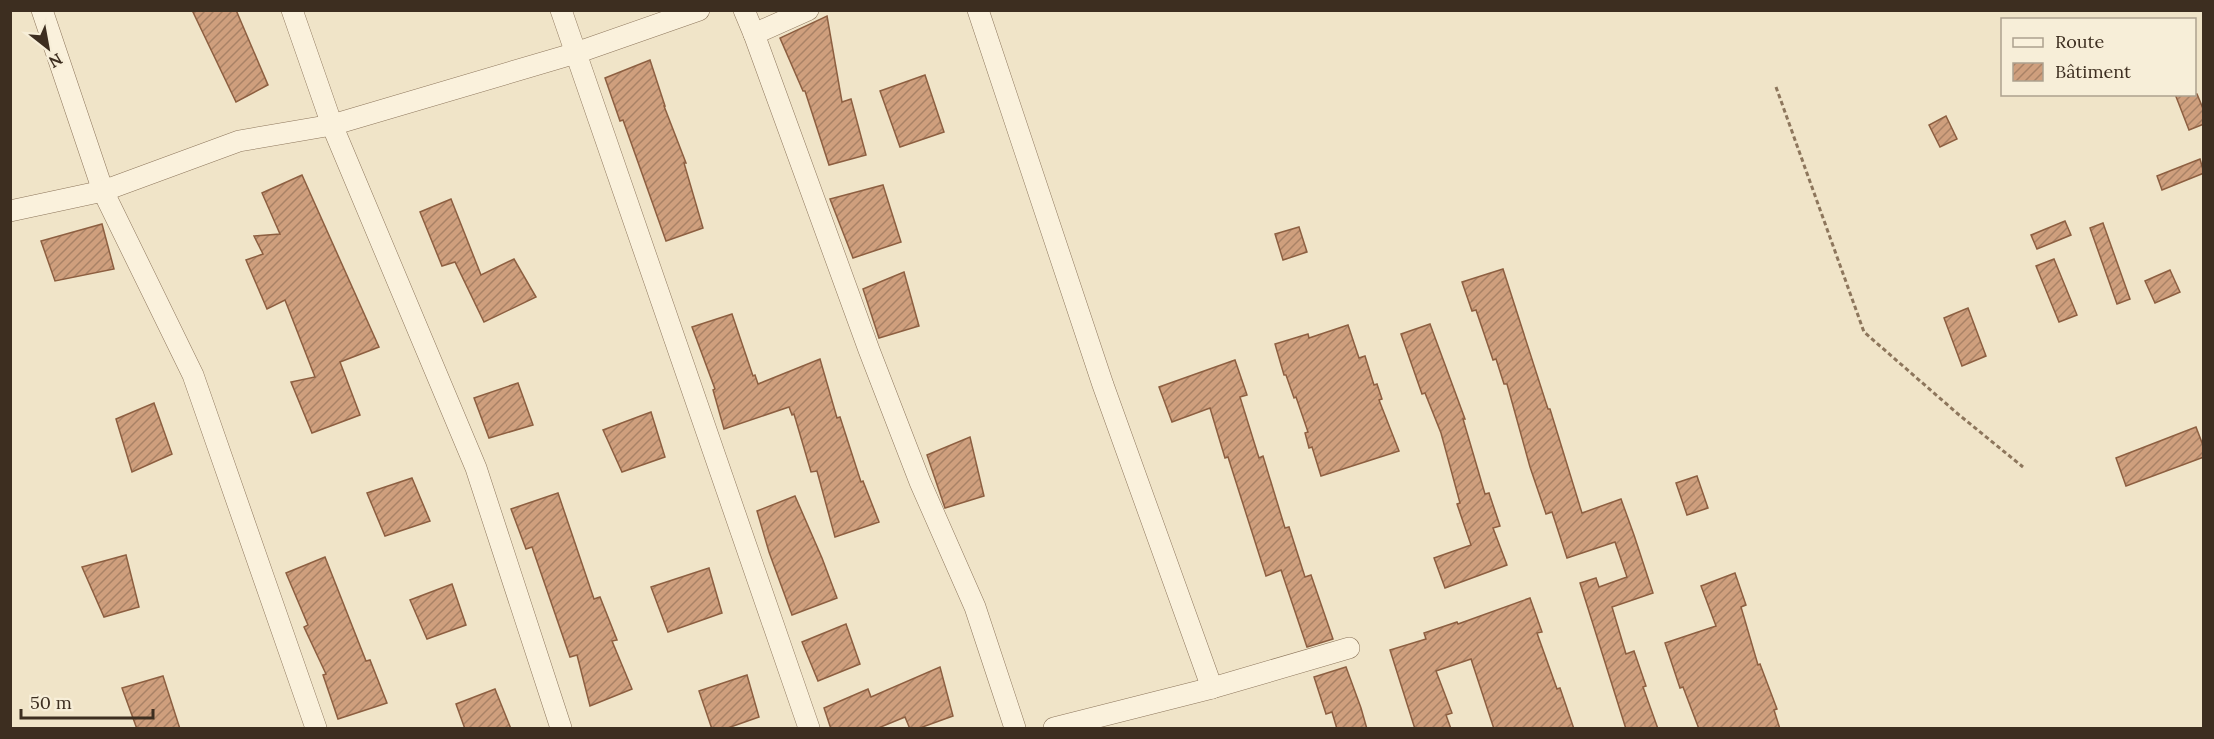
<svg xmlns="http://www.w3.org/2000/svg" width="2214" height="739" font-family="Lora,serif">
  <defs>
    <pattern id="building-hatch" width="6" height="6" patternUnits="userSpaceOnUse" patternTransform="scale(1.5)"><rect width="6" height="6" fill="#cf9f7d"/><path d="M-1 1l2-2M0 6l6-6M5 7l2-2" fill="none" stroke="#a98266"/></pattern>
  </defs>
  <rect width="100%" height="100%" fill="#f0e4c8"/>
  <g fill="url(#building-hatch)" stroke="#8d5f41" stroke-width="1.5">
    <path d="M192 10H236L268 85 236 102Z"/>
    <path d="M827 16 842 102 851 99 866 155 829 165 805 91H803L780 38Z"/>
    <path d="M650 60 665 106H664L686 163H684L703 228 666 241 623 120 620 121 605 78Z"/>
    <path d="M925 75 944 132 900 147 880 91Z"/>
    <path d="M2175 94H2197L2204 111V124L2189 130Z"/>
    <path d="M1946 116 1957 139 1940 147 1929 125Z"/>
    <path d="M2200 159 2204 173 2162 190 2157 176Z"/>
    <path d="M302 175 379 347 340 362 360 415 312 433 291 382 315 377 285 300 267 309 246 260 263 254 254 236 280 234 262 193Z"/>
    <path d="M883 185 901 242 853 258 830 199Z"/>
    <path d="M451 199 481 275 514 259 536 297 484 322 455 262 442 266 420 212Z"/>
    <path d="M2065 221 2071 235 2037 249 2031 235Z"/>
    <path d="M2103 223 2130 299 2117 304 2090 228Z"/>
    <path d="M102 224 114 269 55 281 41 241Z"/>
    <path d="M1299 227 1307 252 1283 260 1275 234Z"/>
    <path d="M2054 259 2077 315 2059 322 2036 266Z"/>
    <path d="M1503 269 1548 409H1550L1582 513 1621 499 1634 535 1653 593 1612 607 1626 654 1634 651 1646 686 1643 687 1658 729H1626L1580 583 1596 578 1599 587 1627 577 1615 542 1567 558 1552 512 1546 514 1530 467 1507 384H1504L1496 359 1493 360 1476 310 1472 311 1462 282Z"/>
    <path d="M2170 270 2180 292 2155 303 2145 281Z"/>
    <path d="M904 272 919 326 879 338 863 289Z"/>
    <path d="M1968 308 1986 356 1962 366 1944 318Z"/>
    <path d="M732 314 753 376 755 375 758 384 820 359 837 418 840 417 861 482 863 481 879 522 835 537 817 471 811 472 794 414 792 415 789 407 724 429 713 390 715 389 692 327Z"/>
    <path d="M1430 324 1465 419H1463L1485 494 1489 493 1500 526 1493 528 1507 565 1445 588 1434 558 1471 545 1457 504 1460 503 1441 433 1425 393 1422 394 1401 334Z"/>
    <path d="M1348 325 1359 358 1365 356 1374 385 1377 384 1382 399 1379 400 1399 451 1321 476 1312 447 1309 448 1305 433 1308 432 1296 397 1294 398 1286 375H1284L1275 344 1308 334 1309 338Z"/>
    <path d="M1235 360 1247 395 1240 397 1259 458 1263 456 1285 528 1289 527 1305 577 1311 575 1333 639 1307 647 1281 570 1266 576 1228 457 1225 458 1210 408 1172 422 1159 387Z"/>
    <path d="M518 383 533 425 489 438 474 398Z"/>
    <path d="M154 403 172 454 132 472 116 419Z"/>
    <path d="M651 412 665 457 622 472 603 430Z"/>
    <path d="M2196 427 2204 448V457L2126 486 2116 458Z"/>
    <path d="M970 437 984 496 945 508 927 455Z"/>
    <path d="M1697 476 1708 508 1687 515 1676 483Z"/>
    <path d="M412 478 430 521 385 536 367 493Z"/>
    <path d="M558 493 594 599 600 597 617 640 612 641 632 689 590 706 577 655 570 657 532 547 526 549 511 509Z"/>
    <path d="M795 496 822 558 837 598 792 615 769 552 757 511Z"/>
    <path d="M126 555 139 607 104 617 82 567Z"/>
    <path d="M325 557 366 661 370 660 387 703 338 719 323 675 326 674 304 627 308 625 286 573Z"/>
    <path d="M709 568 722 613 668 632 651 587Z"/>
    <path d="M1735 573 1746 605 1741 607 1758 665 1760 664 1777 709 1774 710 1780 729H1699L1683 687 1680 688 1665 643 1716 626 1701 586Z"/>
    <path d="M452 584 466 625 427 639 410 600Z"/>
    <path d="M1530 598 1542 632 1537 633 1557 689 1560 688 1574 729H1494L1471 659 1436 671 1452 713 1446 715 1451 729H1415L1390 650 1426 639 1424 633 1457 622 1458 624Z"/>
    <path d="M846 624 860 664 818 681 802 642Z"/>
    <path d="M940 667 953 716 917 729H910L905 717 876 729H831L824 708 868 689 871 697Z"/>
    <path d="M1346 667 1361 708 1367 729H1337L1332 712 1326 714 1314 677Z"/>
    <path d="M747 675 759 717 725 729H712L699 691Z"/>
    <path d="M163 676 180 729H137L122 688Z"/>
    <path d="M495 689 511 729H465L456 704Z"/>
  </g>
  <g fill="none" stroke-linecap="round" stroke-linejoin="round">
    <defs>
      <g id="minor">
        <path d="M42 10 103 191 239 141 332 125 576 53 699 10"/>
        <path d="M292 10 332 125 476 468 561 728"/>
        <path d="M561 10 809 728"/>
        <path d="M744 10 754 34 869 350 920 482 975 607 1015 728"/>
        <path d="M978 10 1103 385 1212 688"/>
        <path d="M754 34 808 10"/>
        <path d="M10 211 103 191 193 375 316 728"/>
        <path d="M1054 728 1212 688 1349 648"/>
      </g>
    </defs>
    <use href="#minor" stroke="#8d765c" stroke-width="22"/>
    <path stroke="#8d765c" stroke-width="3" stroke-dasharray="4.5 3" stroke-linecap="butt" d="M1776 87 1864 332 1958 414 2023 467"/>
    <use href="#minor" stroke="#faf1dc" stroke-width="21"/>
  </g>
  <rect width="2214" height="739" fill="none" stroke="#3d2e20" stroke-width="24"/>
  <rect x="2001" y="18" width="195" height="78" fill="#f7eed8" stroke="#ada18e" stroke-width="1.5"/>
  <rect x="2013" y="38" width="30" height="9" fill="#faf1dc" stroke="#ada18e" stroke-width="1.5"/>
  <text x="2055" y="48" font-size="18" fill="#3d2e20">Route</text>
  <rect x="2013" y="63" width="30" height="18" fill="url(#building-hatch)" stroke="#ada18e" stroke-width="1.5"/>
  <text x="2055" y="78" font-size="18" fill="#3d2e20">Bâtiment</text>
  <g transform="translate(48 48) rotate(149)" stroke="#f7eed8" stroke-width="4.5" paint-order="stroke">
  <path d="M0-4.5L10 22L0 15L-10 22Z" fill="#3d2e20"/>
  <text y="-9" font-size="16" font-weight="bold" text-anchor="middle" fill="#3d2e20">N</text>
  </g>
  <path d="M21 709v9h132v-9" fill="none" stroke="#3d2e20" stroke-width="3"/>
  <text x="30" y="709" font-size="18" fill="#3d2e20" stroke="#f7eed8" stroke-width="4.5" paint-order="stroke">50 m</text>
</svg>
